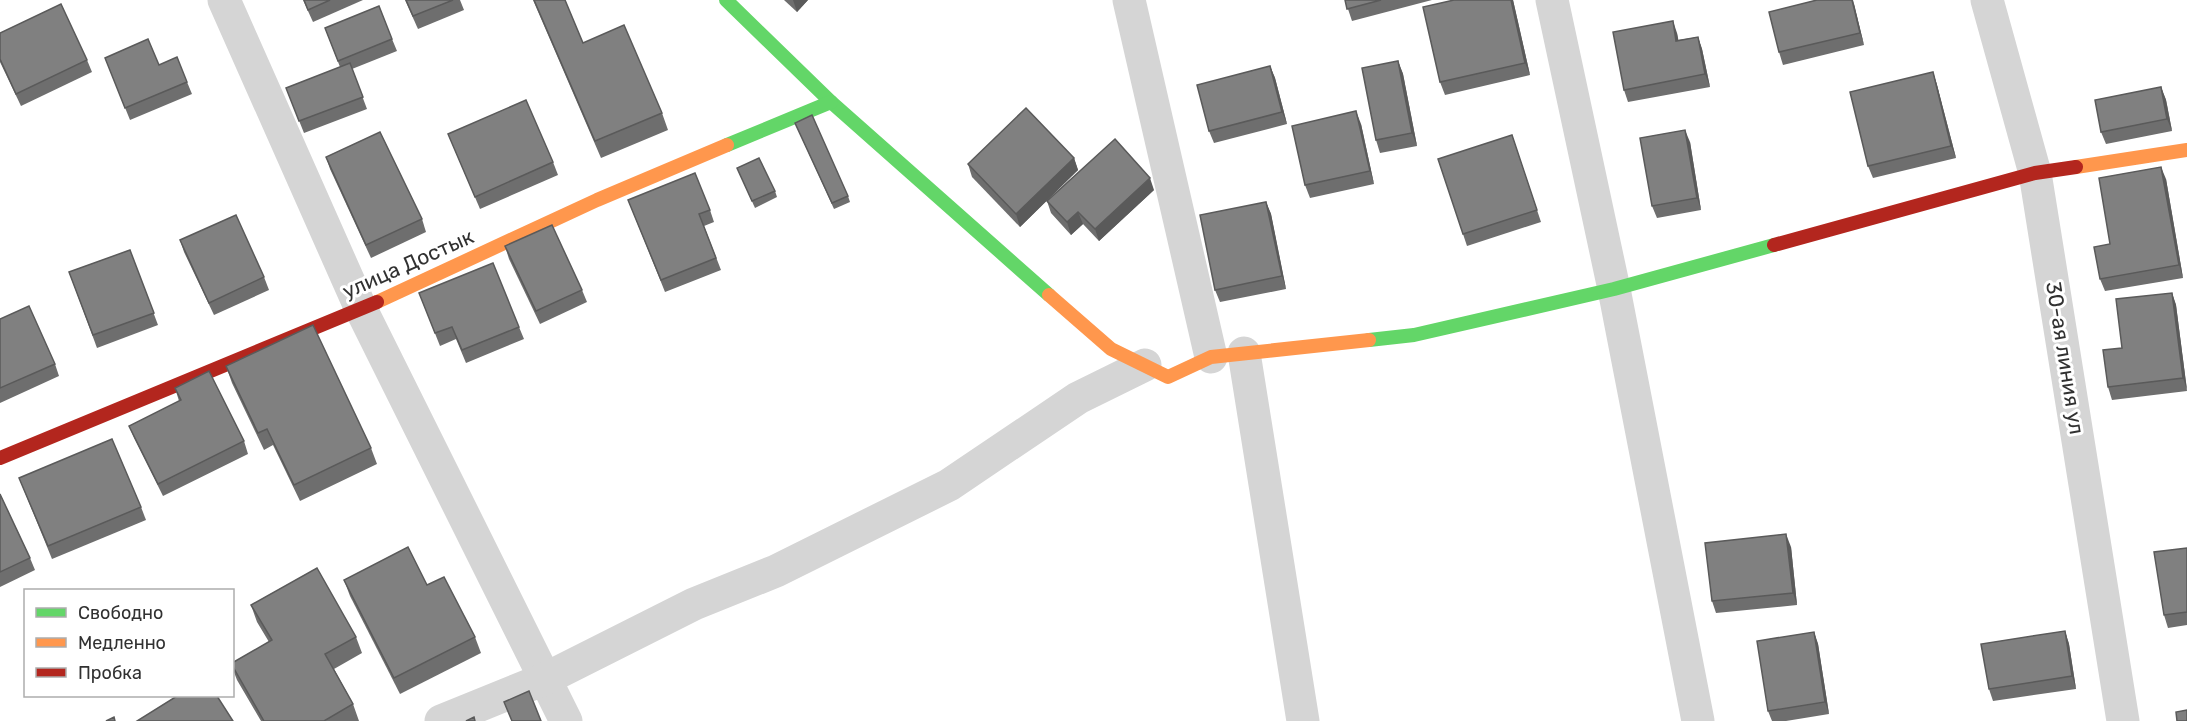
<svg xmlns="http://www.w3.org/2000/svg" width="2187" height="721" font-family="Rubik,sans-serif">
  <rect width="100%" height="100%" fill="#fff"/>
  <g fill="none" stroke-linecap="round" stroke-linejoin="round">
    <g stroke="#d5d5d5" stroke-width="33">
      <path d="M224 0 361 309 566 721"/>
      <path d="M1129 0 1211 357"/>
      <path d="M1552 0 1614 289 1698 721"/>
      <path d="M1987 0 2035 173 2123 721"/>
      <path d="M1244 353 1303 721"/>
      <path d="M441 721 547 678 694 604 776 571 949 485 1078 398 1145 365"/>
    </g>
    <g stroke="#63d668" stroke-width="14">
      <path d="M726 0 831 102 1049 295"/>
      <path d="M727 145 831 102"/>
      <path d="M1369 340 1414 335 1614 289 1774 245"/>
    </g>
    <g stroke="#ff974d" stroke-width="14">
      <path d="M2076 167 2187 150"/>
      <path d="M1049 295 1111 349 1168 377 1211 357 1369 340"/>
      <path d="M377 302 597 200 727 145"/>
    </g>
    <g stroke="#b3261e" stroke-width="14">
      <path d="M1774 245 2035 173 2076 167"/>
      <path d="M0 458 377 302"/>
    </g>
  </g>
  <g fill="#6e6e6e">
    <path d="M303 0H363L313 22Z"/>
    <path d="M405 0H460L464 10 418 29Z"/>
    <path d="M533 0H565L583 43 662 113 668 130 601 158Z"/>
    <path d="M784 0H808L797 12Z"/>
    <path d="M1345 0H1432L1352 21Z"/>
    <path d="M1454 0H1513L1530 75 1445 95 1440 82Z"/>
    <path d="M1854 4 1864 45 1783 65 1779 52Z"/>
    <path d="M325 28 392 39 397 51 352 69 367 109 304 133 286 88 340 67Z"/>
    <path d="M0 33 87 60 92 72 21 106 0 62Z"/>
    <path d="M1677 33 1678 40 1698 37 1702 49 1710 87 1628 102 1624 90Z"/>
    <path d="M105 58 159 65 187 82 192 94 130 120Z"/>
    <path d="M1398 61 1403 74 1417 146 1380 153 1376 140Z"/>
    <path d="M1270 66 1275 78 1287 124 1214 143 1209 131Z"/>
    <path d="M1933 72 1937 85 1956 158 1873 178 1868 166Z"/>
    <path d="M2161 87 2166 100 2172 131 2106 144 2101 132Z"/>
    <path d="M795 123 848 196 850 202 834 209Z"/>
    <path d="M1361 124 1374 184 1310 198 1305 185Z"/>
    <path d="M448 134 553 162 558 175 480 209Z"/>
    <path d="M1512 135 1541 222 1467 246 1463 234Z"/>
    <path d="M1690 142 1701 210 1657 218 1652 206Z"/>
    <path d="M326 157 422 219 426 232 371 258 330 169Z"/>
    <path d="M1074 158 1078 170 1020 227 972 177 968 164Z"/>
    <path d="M737 168 775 191 777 197 755 208Z"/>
    <path d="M2166 179 2183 278 2105 291 2100 279 2110 244Z"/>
    <path d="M1154 190 1099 241 1083 224 1071 235 1051 213 1047 201Z"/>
    <path d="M628 200 710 210 714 222 704 226 721 270 665 292Z"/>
    <path d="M1266 202 1271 214 1286 289 1220 302 1215 290Z"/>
    <path d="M180 240 264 277 269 290 214 315 184 252Z"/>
    <path d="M505 246 582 290 587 302 540 324 509 259Z"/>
    <path d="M130 250 158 325 97 348 69 272Z"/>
    <path d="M419 293 519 327 524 339 466 363 456 339 440 346Z"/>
    <path d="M2172 293 2176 305 2187 391 2112 400 2108 387 2122 348Z"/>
    <path d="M0 319 55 364 59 376 0 403Z"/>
    <path d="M226 366 371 448 377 464 300 501 273 445 264 450 232 383Z"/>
    <path d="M175 388 244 441 248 454 163 496 134 438 129 426 179 401Z"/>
    <path d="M19 478 141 507 146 520 52 559Z"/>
    <path d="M0 494 30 558 35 570 0 587Z"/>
    <path d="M1791 547 1797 605 1716 613 1712 601Z"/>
    <path d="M2187 548V625L2168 628 2164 615Z"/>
    <path d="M344 580 427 585 475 637 481 653 400 694 350 596Z"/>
    <path d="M251 605 356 637 362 653 334 669 353 704 359 721H261L237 680 232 667V663L269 642 257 622Z"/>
    <path d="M2065 631 2069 644 2076 689 1993 701 1989 689Z"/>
    <path d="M1814 632 1818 644 1829 714 1786 721H1772L1768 711Z"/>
  </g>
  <g fill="#5a5a5a">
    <path d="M793 0H808L797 12Z"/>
    <path d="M1511 0H1513L1530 75 1525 63Z"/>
    <path d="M1852 0H1853L1854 4 1864 45 1860 33Z"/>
    <path d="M1673 21 1677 33 1681 53 1676 41Z"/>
    <path d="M1698 37 1702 49 1710 87 1705 74Z"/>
    <path d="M1398 61 1403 74 1417 146 1412 133Z"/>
    <path d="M1270 66 1275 78 1287 124 1282 112Z"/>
    <path d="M1933 72 1937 85 1956 158 1951 146Z"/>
    <path d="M2161 87 2166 100 2172 131 2167 119Z"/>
    <path d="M1356 111 1361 124 1374 184 1370 171Z"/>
    <path d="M1685 130 1690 142 1701 210 1697 198Z"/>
    <path d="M1074 158 1078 170 1020 227 1016 214Z"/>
    <path d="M2161 167 2166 179 2183 278 2179 265Z"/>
    <path d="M1150 178 1154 190 1099 241 1095 229Z"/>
    <path d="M1266 202 1271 214 1286 289 1282 276Z"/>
    <path d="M1078 212 1083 224 1071 235 1067 222Z"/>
    <path d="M2172 293 2176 305 2187 390 2183 378Z"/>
    <path d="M1786 534 1791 547 1797 605 1793 593Z"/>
    <path d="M2065 631 2069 644 2076 689 2072 676Z"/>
    <path d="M1814 632 1818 644 1829 714 1825 702Z"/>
  </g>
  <g fill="#808080" stroke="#5a5a5a" stroke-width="1.5">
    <path d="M304 0H330L308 10Z"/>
    <path d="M406 0H453L413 16Z"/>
    <path d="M534 0H565L583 43 624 25 662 113 595 141Z"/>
    <path d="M1345 0H1381L1347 9Z"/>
    <path d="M1454 0H1511L1525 63 1440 82 1423 7Z"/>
    <path d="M1817 0H1852L1860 33 1779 52 1769 12Z"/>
    <path d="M61 4 87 60 16 94 0 59V33Z"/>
    <path d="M379 6 392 39 338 61 325 28Z"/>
    <path d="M1673 21 1676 41 1698 37 1705 74 1624 90 1613 32Z"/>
    <path d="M148 39 159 65 177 57 187 82 125 108 105 58Z"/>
    <path d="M1398 61 1412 133 1376 140 1362 68Z"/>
    <path d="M350 63 363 97 299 121 286 88Z"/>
    <path d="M1270 66 1282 112 1209 131 1197 85Z"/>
    <path d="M1933 72 1951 146 1868 166 1850 92Z"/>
    <path d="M2161 87 2167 119 2101 132 2095 100Z"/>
    <path d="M526 100 553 162 475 197 448 134Z"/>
    <path d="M1026 108 1074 158 1016 214 968 164Z"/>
    <path d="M1356 111 1370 171 1305 185 1292 126Z"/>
    <path d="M812 115 848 196 832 203 795 123Z"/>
    <path d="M1685 130 1697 198 1652 206 1640 138Z"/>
    <path d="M380 132 422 219 366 245 326 157Z"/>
    <path d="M1512 135 1537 210 1463 234 1438 159Z"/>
    <path d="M1115 139 1150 178 1095 229 1078 212 1067 222 1047 201Z"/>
    <path d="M759 158 775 191 752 201 737 168Z"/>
    <path d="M2161 167 2179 265 2100 279 2094 247 2110 244 2099 178Z"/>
    <path d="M695 173 710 210 699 214 716 258 661 280 628 200Z"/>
    <path d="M1266 202 1282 276 1215 290 1200 215Z"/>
    <path d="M236 215 264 277 209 303 180 240Z"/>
    <path d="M552 225 582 290 536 311 505 246Z"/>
    <path d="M130 250 154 313 93 335 69 272Z"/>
    <path d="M493 263 519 327 462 350 452 327 435 333 419 293Z"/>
    <path d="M2172 293 2183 378 2108 387 2103 350 2122 348 2116 299Z"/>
    <path d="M29 306 55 364 0 388V319Z"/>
    <path d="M313 325 371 448 294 485 267 429 258 433 226 366Z"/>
    <path d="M209 371 244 441 158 484 129 426 181 400 175 388Z"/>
    <path d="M112 439 141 507 48 546 19 478Z"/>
    <path d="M0 494 30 558 0 572Z"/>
    <path d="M1786 534 1793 593 1712 601 1705 543Z"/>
    <path d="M408 547 427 585 444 577 475 637 394 678 344 580Z"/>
    <path d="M2187 548V612L2164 615 2154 552Z"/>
    <path d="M317 568 356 637 325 654 353 704 324 721H264L232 665V663L272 640 251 605Z"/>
    <path d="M2065 631 2072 676 1989 689 1981 644Z"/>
    <path d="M1814 632 1825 702 1768 711 1757 641Z"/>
    <path d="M529 691 541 721H512L504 702Z"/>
    <path d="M177 696H217L233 721H137Z"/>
    <path d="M2187 710V721H2177L2176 712Z"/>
    <path d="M114 717 115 721H106Z"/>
    <path d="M474 717 475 721H466Z"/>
  </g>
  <g text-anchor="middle" stroke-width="6" stroke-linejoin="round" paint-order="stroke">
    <g font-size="21" fill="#313131" stroke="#fff">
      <text transform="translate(408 264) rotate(-24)" y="7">улица Достык</text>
      <text transform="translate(2065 358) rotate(81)" y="7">30-ая линия ул</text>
    </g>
  </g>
  <rect x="24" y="589" width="210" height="108" fill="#ffffff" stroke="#adadad" stroke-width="1.5"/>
  <rect x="36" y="608" width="30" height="9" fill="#63d668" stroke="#adadad" stroke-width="1.5"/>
  <text x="78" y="619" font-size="18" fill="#313131">Свободно</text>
  <rect x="36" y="638" width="30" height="9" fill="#ff974d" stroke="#adadad" stroke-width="1.5"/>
  <text x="78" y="649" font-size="18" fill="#313131">Медленно</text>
  <rect x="36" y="668" width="30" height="9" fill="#b3261e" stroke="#adadad" stroke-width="1.5"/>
  <text x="78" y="679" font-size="18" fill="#313131">Пробка</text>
</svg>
